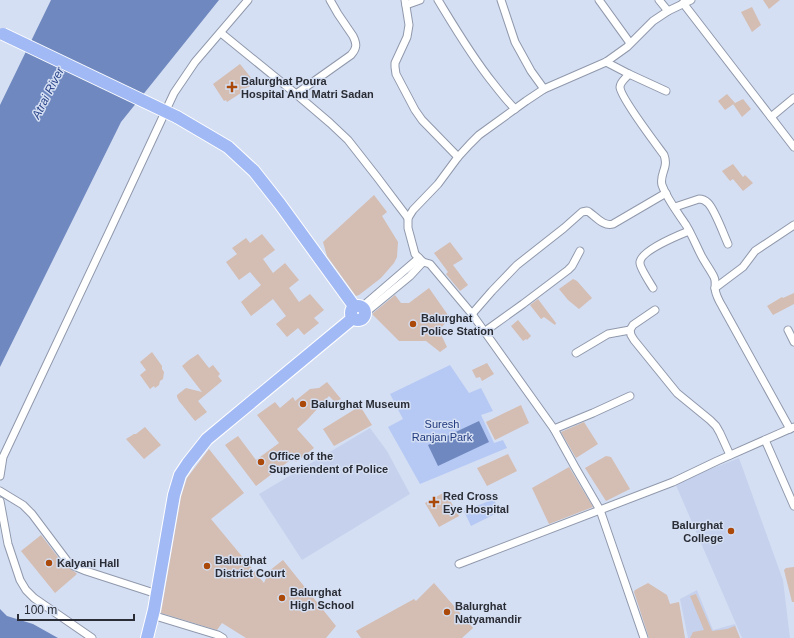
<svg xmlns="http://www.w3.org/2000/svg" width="794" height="638" font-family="Arial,sans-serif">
  <rect width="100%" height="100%" fill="#d5dff3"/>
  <g fill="#c6d2ed">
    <path d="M370 428 387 451 410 494 302 560 259 494Z"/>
    <path d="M739 458 783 580 790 638H742L675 483Z"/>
    <path d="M697 590 713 630 735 624 740 638H688L680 599Z"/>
  </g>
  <g fill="#b6c9f4">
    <path d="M450 365 469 393 481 388 493 411 481 415 494 443 503 440 507 448 420 484 388 427 403 419 390 394Z"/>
    <path d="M494 499 499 512 471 526 464 511Z"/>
  </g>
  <g fill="#6f88bf">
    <path d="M51 0H219L121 122 0 367V105Z"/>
    <path d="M479 421 489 442 438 466 428 445Z"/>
    <path d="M0 609 7 616 33 624 58 638H0Z"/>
  </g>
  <g fill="#d4bdb2">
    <path d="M763 0H780L769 9Z"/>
    <path d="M752 7 761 25 752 32 741 12Z"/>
    <path d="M240 64 256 84 243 89 244 91 227 102 226 100 224 101 213 84Z"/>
    <path d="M727 94 735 103 725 110 718 101Z"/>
    <path d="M743 99 751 109 742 117 733 104Z"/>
    <path d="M733 164 743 177 745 175 753 183 743 191 733 179 730 181 722 171Z"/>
    <path d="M374 195 387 212 382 216 398 242 397 257 394 263 381 278 359 295 356 296 327 256 323 242Z"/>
    <path d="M262 234 275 250 263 259 273 273 285 263 299 280 289 288 299 302 310 294 324 310 314 318 319 323 304 335 298 328 287 337 276 324 286 316 273 299 251 316 241 302 261 285 250 272 239 280 226 262 237 254 232 248 246 238 250 243Z"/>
    <path d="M450 242 463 259 453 265 468 285 460 291 446 274 448 272 434 253Z"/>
    <path d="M573 279 577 281 592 298 579 309 568 300 559 289Z"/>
    <path d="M429 288 450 318 439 330 447 347 440 352 426 341H399L372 314 395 295 401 303H409Z"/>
    <path d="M794 293V304L773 315 767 306 782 297 783 298Z"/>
    <path d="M538 299 556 323 555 325 544 317 541 319 530 305Z"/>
    <path d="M518 320 531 336 527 340 526 339 523 341 511 326Z"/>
    <path d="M152 352 162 366V369L164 372 163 379 160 381 159 385 155 388 154 386 150 389 140 375 146 370 140 362Z"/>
    <path d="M198 354 209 368 213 365 220 374 218 376 222 381 198 401 207 412 195 421 179 401 177 397V395L186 388 202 392 182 366 189 360Z"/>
    <path d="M487 363 494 374 482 381 480 377 476 378 472 370Z"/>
    <path d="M327 382 341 399 335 402 329 396 307 420 297 429 314 448 296 462 293 458 256 486 225 445 238 436 256 460 279 443 257 415 275 402 280 408 293 397 295 401 310 389 319 388Z"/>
    <path d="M521 405 529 423 495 440 486 422Z"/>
    <path d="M360 406 372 425 334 446 323 429Z"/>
    <path d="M584 422 598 444 576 458 561 432Z"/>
    <path d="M145 427 161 445 144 459 126 439 134 434H136Z"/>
    <path d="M209 449 244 493 211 519 264 583 269 571 283 560 336 626 326 638H246L222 623 217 630 161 613 181 497 187 478Z"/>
    <path d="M508 454 517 471 487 486 477 468Z"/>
    <path d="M606 456 611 457 630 489 606 501 585 468Z"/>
    <path d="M569 467 593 507 549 524 532 488Z"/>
    <path d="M445 492 459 516 439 527 425 503Z"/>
    <path d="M41 535 64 565 75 572 77 574 55 593 21 551Z"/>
    <path d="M794 567V602H792L784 570 786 568Z"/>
    <path d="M434 583 473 628 462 638H361L356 631 414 599 416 601Z"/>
    <path d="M648 583 667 595 670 604 679 602 685 638H649L634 592 635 590Z"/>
    <path d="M696 594 712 631 727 629 735 626 740 638H690L693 632 704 630 690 596Z"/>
  </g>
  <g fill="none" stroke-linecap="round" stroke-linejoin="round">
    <defs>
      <g id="minor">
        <path d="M405 0 409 25 407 37 395 63V67L396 74 415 110 422 120 458 157"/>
        <path d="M438 0C455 28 472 57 493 83 500 92 507 101 515 109"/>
        <path d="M501 0 515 42 531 71 544 89"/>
        <path d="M599 0 630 43"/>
        <path d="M659 0 668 11"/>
        <path d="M683 3 794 147"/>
        <path d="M406 5 420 0"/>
        <path d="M221 33 296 94 330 123 348 140 377 177 408 218"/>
        <path d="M606 62 629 74 666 91"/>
        <path d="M629 74C626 78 620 82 620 87 620 97 656 144 664 155 669 168 659 174 662 185 667 199 678 213 686 225 692 235 696 245 701 255 705 263 710 269 714 277 716 281 715 284 715 289 716 295 719 301 722 306L790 429"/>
        <path d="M296 94 351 55C357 48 357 44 353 36L338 14 330 0"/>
        <path d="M771 117 794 98"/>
        <path d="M675 207 699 199C702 199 705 200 708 203 715 210 723 233 728 244"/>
        <path d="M653 288C650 283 640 268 640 263 639 251 679 235 689 231"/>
        <path d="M715 288 743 267 755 251 794 225"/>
        <path d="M362 307 419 258"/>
        <path d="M655 310 633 325 630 330 631 335 634 340 677 393 710 420 716 426 720 433 730 455"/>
        <path d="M365 313 410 276 423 262"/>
        <path d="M472 314 492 291 517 265 564 228 582 212 587 211 589 212C596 217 604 227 613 224L666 193"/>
        <path d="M788 330 794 342"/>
        <path d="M484 332 523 304 568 270 572 266 580 251"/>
        <path d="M576 353 608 334 630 330"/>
        <path d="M554 429 593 413 630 396"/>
        <path d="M765 440 794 506"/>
        <path d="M0 476 3 457 111 228 174 93 195 62 248 0"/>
        <path d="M0 491 23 505 32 514 68 562 74 566 86 571 157 594"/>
        <path d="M0 501 8 544 20 580 26 590 34 598 92 638"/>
        <path d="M459 564 673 482 717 461 794 427"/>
        <path d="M152 615 218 635 223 638"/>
        <path d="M644 638 600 510 575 467 554 429 472 314 435 270 430 264 423 262 415 254 408 228V218L413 210 438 184 458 157 470 144 479 135 526 101 544 89 606 62 627 47 653 21 668 11 691 0"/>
      </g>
      <g id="primary">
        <path d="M177 117 228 147 254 171 280 204 354 306"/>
        <circle cx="358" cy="313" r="7"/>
        <path d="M147 638 154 610 174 495 180 475 188 463 207 439 353 318"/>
      </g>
    </defs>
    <use href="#minor" stroke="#9099ac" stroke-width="9"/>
    <use href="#primary" stroke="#fff" stroke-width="14"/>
    <use href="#minor" stroke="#fff" stroke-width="7"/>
    <use href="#primary" stroke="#a1b9f5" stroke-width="12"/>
    <defs>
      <path id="primary-bridge" d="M3 34 177 117"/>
    </defs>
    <use href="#primary-bridge" stroke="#fff" stroke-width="14" stroke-linecap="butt"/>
    <use href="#primary-bridge" stroke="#a1b9f5" stroke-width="12"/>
  </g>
  <g fill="#ab490b" stroke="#d5dff3" stroke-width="1.5">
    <path d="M230 81h4v4h4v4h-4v4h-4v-4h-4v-4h4z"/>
    <circle cx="413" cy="324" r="4"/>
    <circle cx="303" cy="404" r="4"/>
    <circle cx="261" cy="462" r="4"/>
    <path d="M432 496h4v4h4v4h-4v4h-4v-4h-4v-4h4z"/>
    <circle cx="731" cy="531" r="4"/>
    <circle cx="49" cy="563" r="4"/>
    <circle cx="207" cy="566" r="4"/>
    <circle cx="282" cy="598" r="4"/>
    <circle cx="447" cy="612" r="4"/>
  </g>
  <g text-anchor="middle" stroke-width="3" stroke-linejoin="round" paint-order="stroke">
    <g font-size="11" font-weight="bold" fill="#2a2d35" stroke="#d5dff3" text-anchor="start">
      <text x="241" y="85">Balurghat Poura<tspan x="241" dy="13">Hospital And Matri Sadan</tspan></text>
      <text x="421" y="322">Balurghat<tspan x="421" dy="13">Police Station</tspan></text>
      <text x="311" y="408">Balurghat Museum</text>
      <text x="269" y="460">Office of the<tspan x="269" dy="13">Superiendent of Police</tspan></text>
      <text x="443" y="500">Red Cross<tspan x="443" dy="13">Eye Hospital</tspan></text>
      <text x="723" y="529" text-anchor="end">Balurghat<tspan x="723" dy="13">College</tspan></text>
      <text x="215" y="564">Balurghat<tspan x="215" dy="13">District Court</tspan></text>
      <text x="57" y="567">Kalyani Hall</text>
      <text x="290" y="596">Balurghat<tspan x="290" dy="13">High School</tspan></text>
      <text x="455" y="610">Balurghat<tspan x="455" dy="13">Natyamandir</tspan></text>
    </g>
    <g font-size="11" fill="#213a7e" stroke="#d5dff3">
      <text x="442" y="428">Suresh<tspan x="442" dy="13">Ranjan Park</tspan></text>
    </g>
    <g font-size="12" font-style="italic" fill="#2b458a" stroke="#d5dff3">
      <text transform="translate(48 93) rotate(-63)" y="4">Atrai River</text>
    </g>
  </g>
  <path d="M18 614v6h116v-6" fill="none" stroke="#2a2d35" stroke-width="2"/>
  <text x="24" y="614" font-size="12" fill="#2a2d35" stroke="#d5dff3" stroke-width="3" paint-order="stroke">100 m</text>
</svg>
